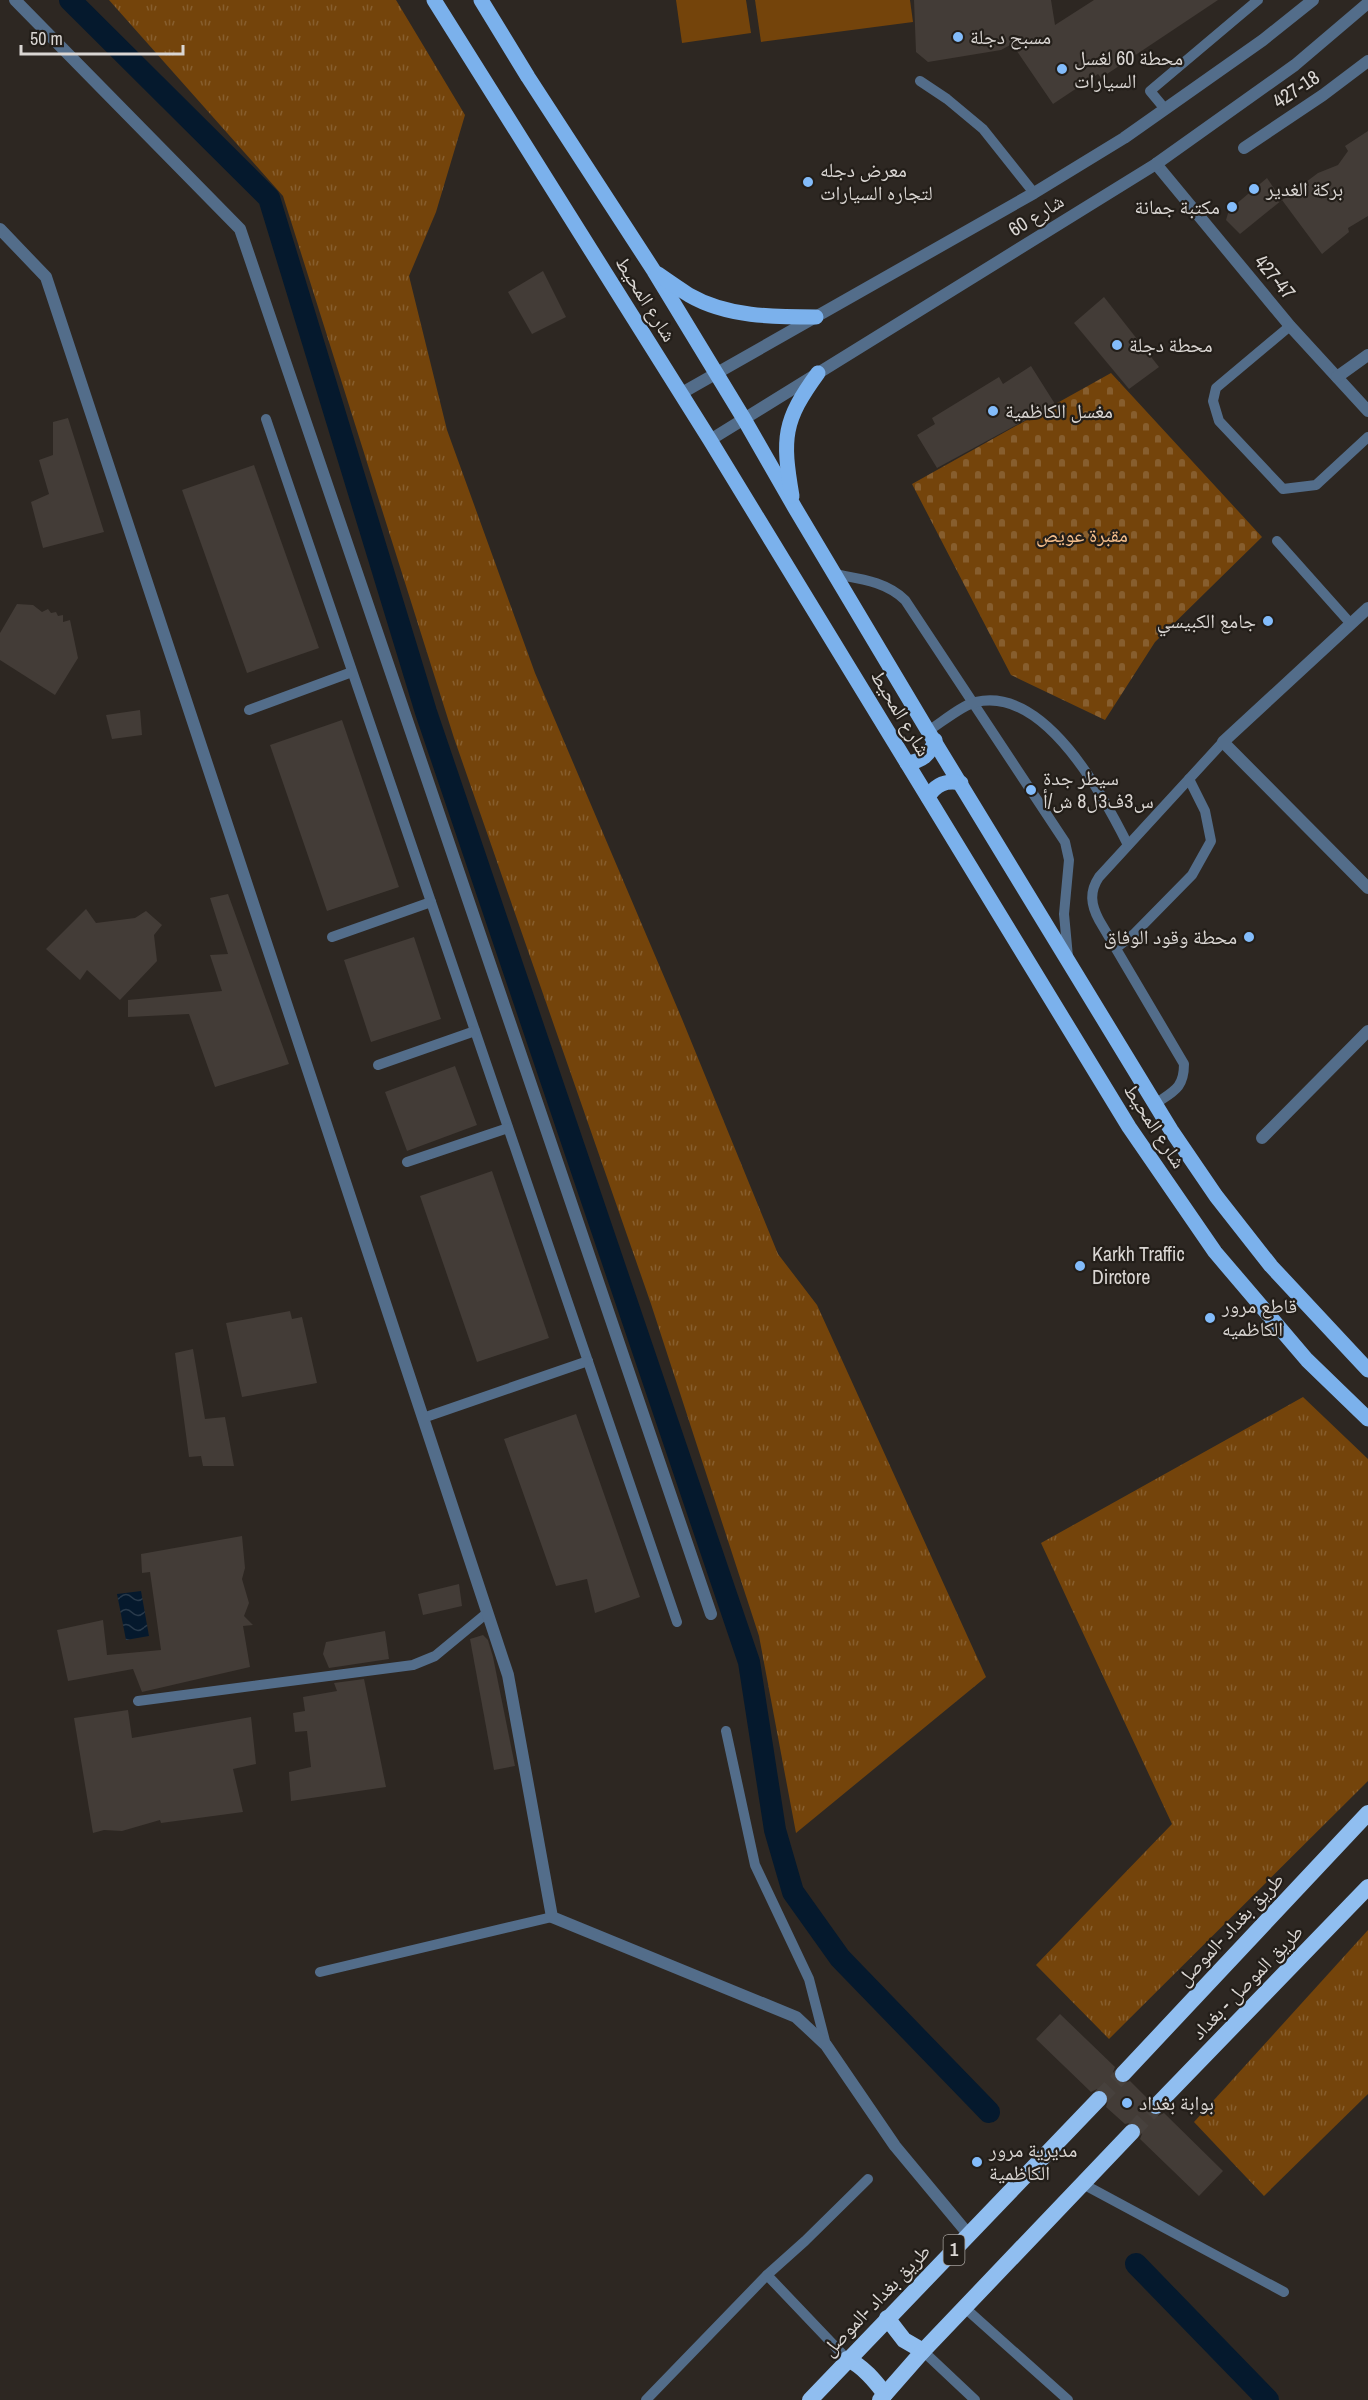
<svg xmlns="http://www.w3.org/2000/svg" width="1368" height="2400" font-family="'Archivo Narrow','Noto Naskh Arabic',sans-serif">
  <defs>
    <pattern id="grass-tufts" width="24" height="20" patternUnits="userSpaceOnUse" patternTransform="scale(1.5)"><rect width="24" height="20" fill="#74440b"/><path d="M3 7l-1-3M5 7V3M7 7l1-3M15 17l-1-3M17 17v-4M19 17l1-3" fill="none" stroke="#875e2e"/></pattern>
    <pattern id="cemetery-stones" width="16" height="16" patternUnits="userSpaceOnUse" patternTransform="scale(1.5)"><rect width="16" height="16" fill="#74440b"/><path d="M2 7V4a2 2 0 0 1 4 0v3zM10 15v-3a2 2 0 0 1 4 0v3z" fill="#875e2e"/></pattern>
    <pattern id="water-waves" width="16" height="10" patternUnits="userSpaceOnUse" patternTransform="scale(1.5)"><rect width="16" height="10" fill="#05192d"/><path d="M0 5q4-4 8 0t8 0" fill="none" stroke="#293a4b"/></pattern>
  </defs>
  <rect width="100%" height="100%" fill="#2d2722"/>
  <g fill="url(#grass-tufts)">
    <path d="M109 0H396L465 115 436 212 409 276 447 430 535 673 682 1019 778 1254 817 1305 986 1677 796 1833 759 1636 651 1304 454 738 283 196Z"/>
    <path d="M1303 1397 1368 1459V1781L1109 2039 1036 1965 1172 1824 1041 1543Z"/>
    <path d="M1368 1930V2094L1264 2196 1194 2122Z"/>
  </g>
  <path fill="url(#cemetery-stones)" d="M1111 373 1262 537 1155 642 1105 720 1011 675 912 484Z"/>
  <g fill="#74440b">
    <path d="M676 0H746L751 33 682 43Z"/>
    <path d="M755 0H910L913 22 761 42Z"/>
  </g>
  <path fill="url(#water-waves)" d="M141 1591 149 1636 126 1640 117 1594Z"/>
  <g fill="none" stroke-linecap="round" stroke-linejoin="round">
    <g stroke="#05192d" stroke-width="22">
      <path d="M70 0 269 198 426 712 749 1662 775 1830 793 1892 840 1958 989 2112"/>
      <path d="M1136 2264 1268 2400"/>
    </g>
  </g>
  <g fill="#433c37">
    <path d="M914 0H1051L1055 25 1094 0H1218L1101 78 1098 74 1053 104 1012 44 1001 50 928 62 916 52Z"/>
    <path d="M1368 131V216L1348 228 1349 232 1322 254 1282 200 1318 173 1338 165 1348 151 1345 146Z"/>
    <path d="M1267 178 1282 200 1240 234 1226 220 1229 210Z"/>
    <path d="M543 271 566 317 532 334 508 292Z"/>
    <path d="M1104 297 1159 367 1129 389 1074 323Z"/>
    <path d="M1031 366 1055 404 937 468 917 435 935 424 932 418 999 377 1003 384Z"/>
    <path d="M68 418 104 532 43 548 31 502 49 494 39 460 53 455V422Z"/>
    <path d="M254 465 319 648 247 673 182 490Z"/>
    <path d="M17 604 33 605 42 612 48 609 51 613 56 612 58 616 63 615V622L70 620 78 658 55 695 0 660V633Z"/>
    <path d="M140 710 142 735 112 739 106 715Z"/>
    <path d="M342 720 399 887 327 911 270 745Z"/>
    <path d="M228 894 289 1064 215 1087 189 1014 128 1017V1000L222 991 210 955 228 954 210 898Z"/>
    <path d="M86 909 96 923 135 918 146 911 162 925 154 935 157 961 120 1000 87 970 80 980 46 949Z"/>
    <path d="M414 937 441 1019 371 1042 344 960Z"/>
    <path d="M455 1066 477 1125 407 1151 385 1092Z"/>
    <path d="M492 1171 549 1338 477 1362 420 1196Z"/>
    <path d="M290 1311 292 1319 302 1317 317 1383 242 1397 226 1323Z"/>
    <path d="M193 1349 205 1419 225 1417 234 1466H203L201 1456 189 1457 175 1353Z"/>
    <path d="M576 1414 640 1597 595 1613 587 1579 556 1586 504 1439Z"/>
    <path d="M242 1536 245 1568 242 1579 249 1603 244 1616 253 1625 243 1626 250 1667 142 1692 133 1669 68 1681 57 1630 103 1620 107 1655 161 1650 150 1572 142 1573 141 1554Z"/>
    <path d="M459 1584 462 1606 423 1615 418 1594Z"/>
    <path d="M385 1631 389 1659 329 1668 323 1654 326 1642Z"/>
    <path d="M483 1635 488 1640 493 1657 515 1766 494 1770 470 1639Z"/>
    <path d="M364 1679 386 1787 291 1801 289 1772 311 1767 307 1731 295 1732 293 1713 305 1711 303 1697 337 1691 334 1683Z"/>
    <path d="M128 1710 132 1738 251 1717 256 1764 233 1769 243 1812 161 1823 160 1820 122 1831 104 1830 93 1833 74 1718Z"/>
    <path d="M1060 2014 1115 2067 1113 2072 1115 2081 1121 2084 1130 2081 1148 2099 1146 2108 1149 2114 1158 2116 1164 2113 1223 2171 1199 2196 1140 2139 1142 2134 1140 2125 1134 2122 1125 2124 1106 2107 1109 2097 1106 2091 1097 2089 1091 2092 1036 2039Z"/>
  </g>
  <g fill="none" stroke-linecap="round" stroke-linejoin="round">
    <g stroke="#47413d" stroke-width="16" stroke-dasharray="16 8" stroke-linecap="butt">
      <path d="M1099 2099 1123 2074"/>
      <path d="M1132 2132 1156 2106"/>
    </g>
    <g stroke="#536d8a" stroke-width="10">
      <path d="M920 81 947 99 983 129 1034 193"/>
      <path d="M1165 109 1150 91 1258 0"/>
      <path d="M1290 326 1216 388 1213 401 1219 421 1283 489 1316 485 1368 437"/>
      <path d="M266 419 677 1622"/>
      <path d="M1277 541 1351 624"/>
      <path d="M834 574C860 579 885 581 905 600L1065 842 1069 860 1064 914 1068 957"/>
      <path d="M249 710 352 672"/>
      <path d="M928 731C941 723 962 705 976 702 1045 686 1103 795 1128 845"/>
      <path d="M332 937 431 902"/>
      <path d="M1116 948 1134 934 1192 875 1211 841 1205 811 1189 779"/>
      <path d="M378 1065 475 1031"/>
      <path d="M1155 1104C1174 1091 1184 1088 1184 1064L1099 920C1091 905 1089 892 1099 877L1223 742"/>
      <path d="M407 1162 508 1128"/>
      <path d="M423 1418 588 1361"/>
      <path d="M138 1701 413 1665 435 1656 487 1613"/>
      <path d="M726 1731 755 1865 809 1979 826 2045"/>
      <path d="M320 1972 552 1917"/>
      <path d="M1083 2184 1284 2292"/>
      <path d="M965 2308 1068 2400"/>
      <path d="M923 2351 975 2400"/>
      <path d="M847 2359 767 2275 805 2241 868 2179"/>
      <path d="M646 2400 767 2275"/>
    </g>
    <g stroke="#536d8a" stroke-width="12">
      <path d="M15 0 240 229 711 1614"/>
      <path d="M1244 148 1323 95 1368 61"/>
      <path d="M1156 164 1290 326 1368 411"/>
      <path d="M0 229 46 277 508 1675 552 1917 796 2017 826 2045 895 2146 969 2235"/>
      <path d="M1337 377 1368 355"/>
      <path d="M1368 608 1223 742 1368 888"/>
      <path d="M1262 1138 1368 1031"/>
    </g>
    <g stroke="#536d8a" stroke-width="12">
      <path d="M680 394 1034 193 1124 138 1263 40 1313 0"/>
      <path d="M710 440 1156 164 1295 65 1368 3"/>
    </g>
    <g stroke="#7bb1ec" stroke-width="15">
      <path d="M434 0 710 440 1129 1127 1215 1252 1307 1360 1368 1419"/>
      <path d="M481 0 528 77 654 271 744 419 795 508 928 731 1171 1130 1216 1196 1271 1266 1368 1370"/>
      <path d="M658 274C668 281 678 288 689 295 727 317 773 317 816 317"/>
      <path d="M792 496C782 438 783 421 818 373"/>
      <path d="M907 763C922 761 930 755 935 740"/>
      <path d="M928 797C936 784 946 780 961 783"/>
    </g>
    <g stroke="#90bef0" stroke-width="16">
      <path d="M1123 2074 1368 1813"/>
      <path d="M1156 2106 1368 1887"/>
      <path d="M887 2318 904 2340 923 2351"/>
      <path d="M847 2359C863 2366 875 2381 885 2394"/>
      <path d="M810 2400 1099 2099"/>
      <path d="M880 2400 923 2351 1132 2132"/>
    </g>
  </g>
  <g fill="#83bcfb" stroke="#231e19" stroke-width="2">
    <circle cx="958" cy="37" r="6"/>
    <circle cx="1062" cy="69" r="6"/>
    <circle cx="808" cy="182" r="6"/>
    <circle cx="1254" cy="189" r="6"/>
    <circle cx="1232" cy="207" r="6"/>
    <circle cx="1117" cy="345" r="6"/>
    <circle cx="993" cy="411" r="6"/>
    <circle cx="1268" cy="621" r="6"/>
    <circle cx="1031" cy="790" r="6"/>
    <circle cx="1249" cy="937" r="6"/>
    <circle cx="1080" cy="1266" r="6"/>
    <circle cx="1210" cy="1318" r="6"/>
    <circle cx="1127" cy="2103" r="6"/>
    <circle cx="977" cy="2162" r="6"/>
  </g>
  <g text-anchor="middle" stroke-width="4.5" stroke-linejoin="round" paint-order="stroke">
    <rect fill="#231e19" stroke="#a39f9b" stroke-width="1.5" x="943.5" y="2235" width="21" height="30" rx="4.5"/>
    <g font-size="18" font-weight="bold" fill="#dad6d3">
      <text x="954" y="2256">1</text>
    </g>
    <g font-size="20" fill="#dad6d3" stroke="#231e19" text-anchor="start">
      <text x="970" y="44">مسبح دجلة</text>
      <text x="1074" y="65">محطة 60 لغسل<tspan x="1074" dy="23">السيارات</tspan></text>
      <text x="820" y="177">معرض دجله<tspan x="820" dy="23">لتجاره السيارات</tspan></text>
      <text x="1266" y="196">بركة الغدير</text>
      <text x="1220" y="214" text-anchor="end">مكتبة جمانة</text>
      <text x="1129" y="352">محطة دجلة</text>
      <text x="1005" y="418">مغسل الكاظمية</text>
      <text x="1256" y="628" text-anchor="end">جامع الكبيسي</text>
      <text x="1043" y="785">سيطر جدة<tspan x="1043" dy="23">س3ف3ل8 ش/أ</tspan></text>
      <text x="1237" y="944" text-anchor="end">محطة وقود الوفاق</text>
      <text x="1092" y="1261">Karkh Traffic<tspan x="1092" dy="23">Dirctore</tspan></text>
      <text x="1222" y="1313">قاطع مرور<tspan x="1222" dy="23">الكاظميه</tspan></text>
      <text x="1139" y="2110">بوابة بغداد</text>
      <text x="989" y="2157">مديرية مرور<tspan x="989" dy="23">الكاظمية</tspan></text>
    </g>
    <g font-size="20" fill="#dad6d3" stroke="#231e19">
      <text transform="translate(1296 89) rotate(-34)" y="7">427-18</text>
      <text transform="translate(1036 215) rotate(-32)" y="7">شارع 60</text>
      <text transform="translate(1275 277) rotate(50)" y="7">427-47</text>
      <text transform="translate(646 299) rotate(58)" y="7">شارع المحيط</text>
      <text transform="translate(901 713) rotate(59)" y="7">شارع المحيط</text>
      <text transform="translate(1155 1126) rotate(57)" y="7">شارع المحيط</text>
      <text transform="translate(1230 1929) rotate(-47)" y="7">طريق بغداد -الموصل</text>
      <text transform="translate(1247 1982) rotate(-46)" y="7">طريق الموصل - بغداد</text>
      <text transform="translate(876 2300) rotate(-46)" y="7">طريق بغداد -الموصل</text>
    </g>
    <g font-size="20" fill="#f4be8b" stroke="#231e19">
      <text x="1082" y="542">مقبرة عويص</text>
    </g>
  </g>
  <path d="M21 45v9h162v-9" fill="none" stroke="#dad6d3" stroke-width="3"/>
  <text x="30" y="45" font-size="18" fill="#dad6d3" stroke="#231e19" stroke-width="4.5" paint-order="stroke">50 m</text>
</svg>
